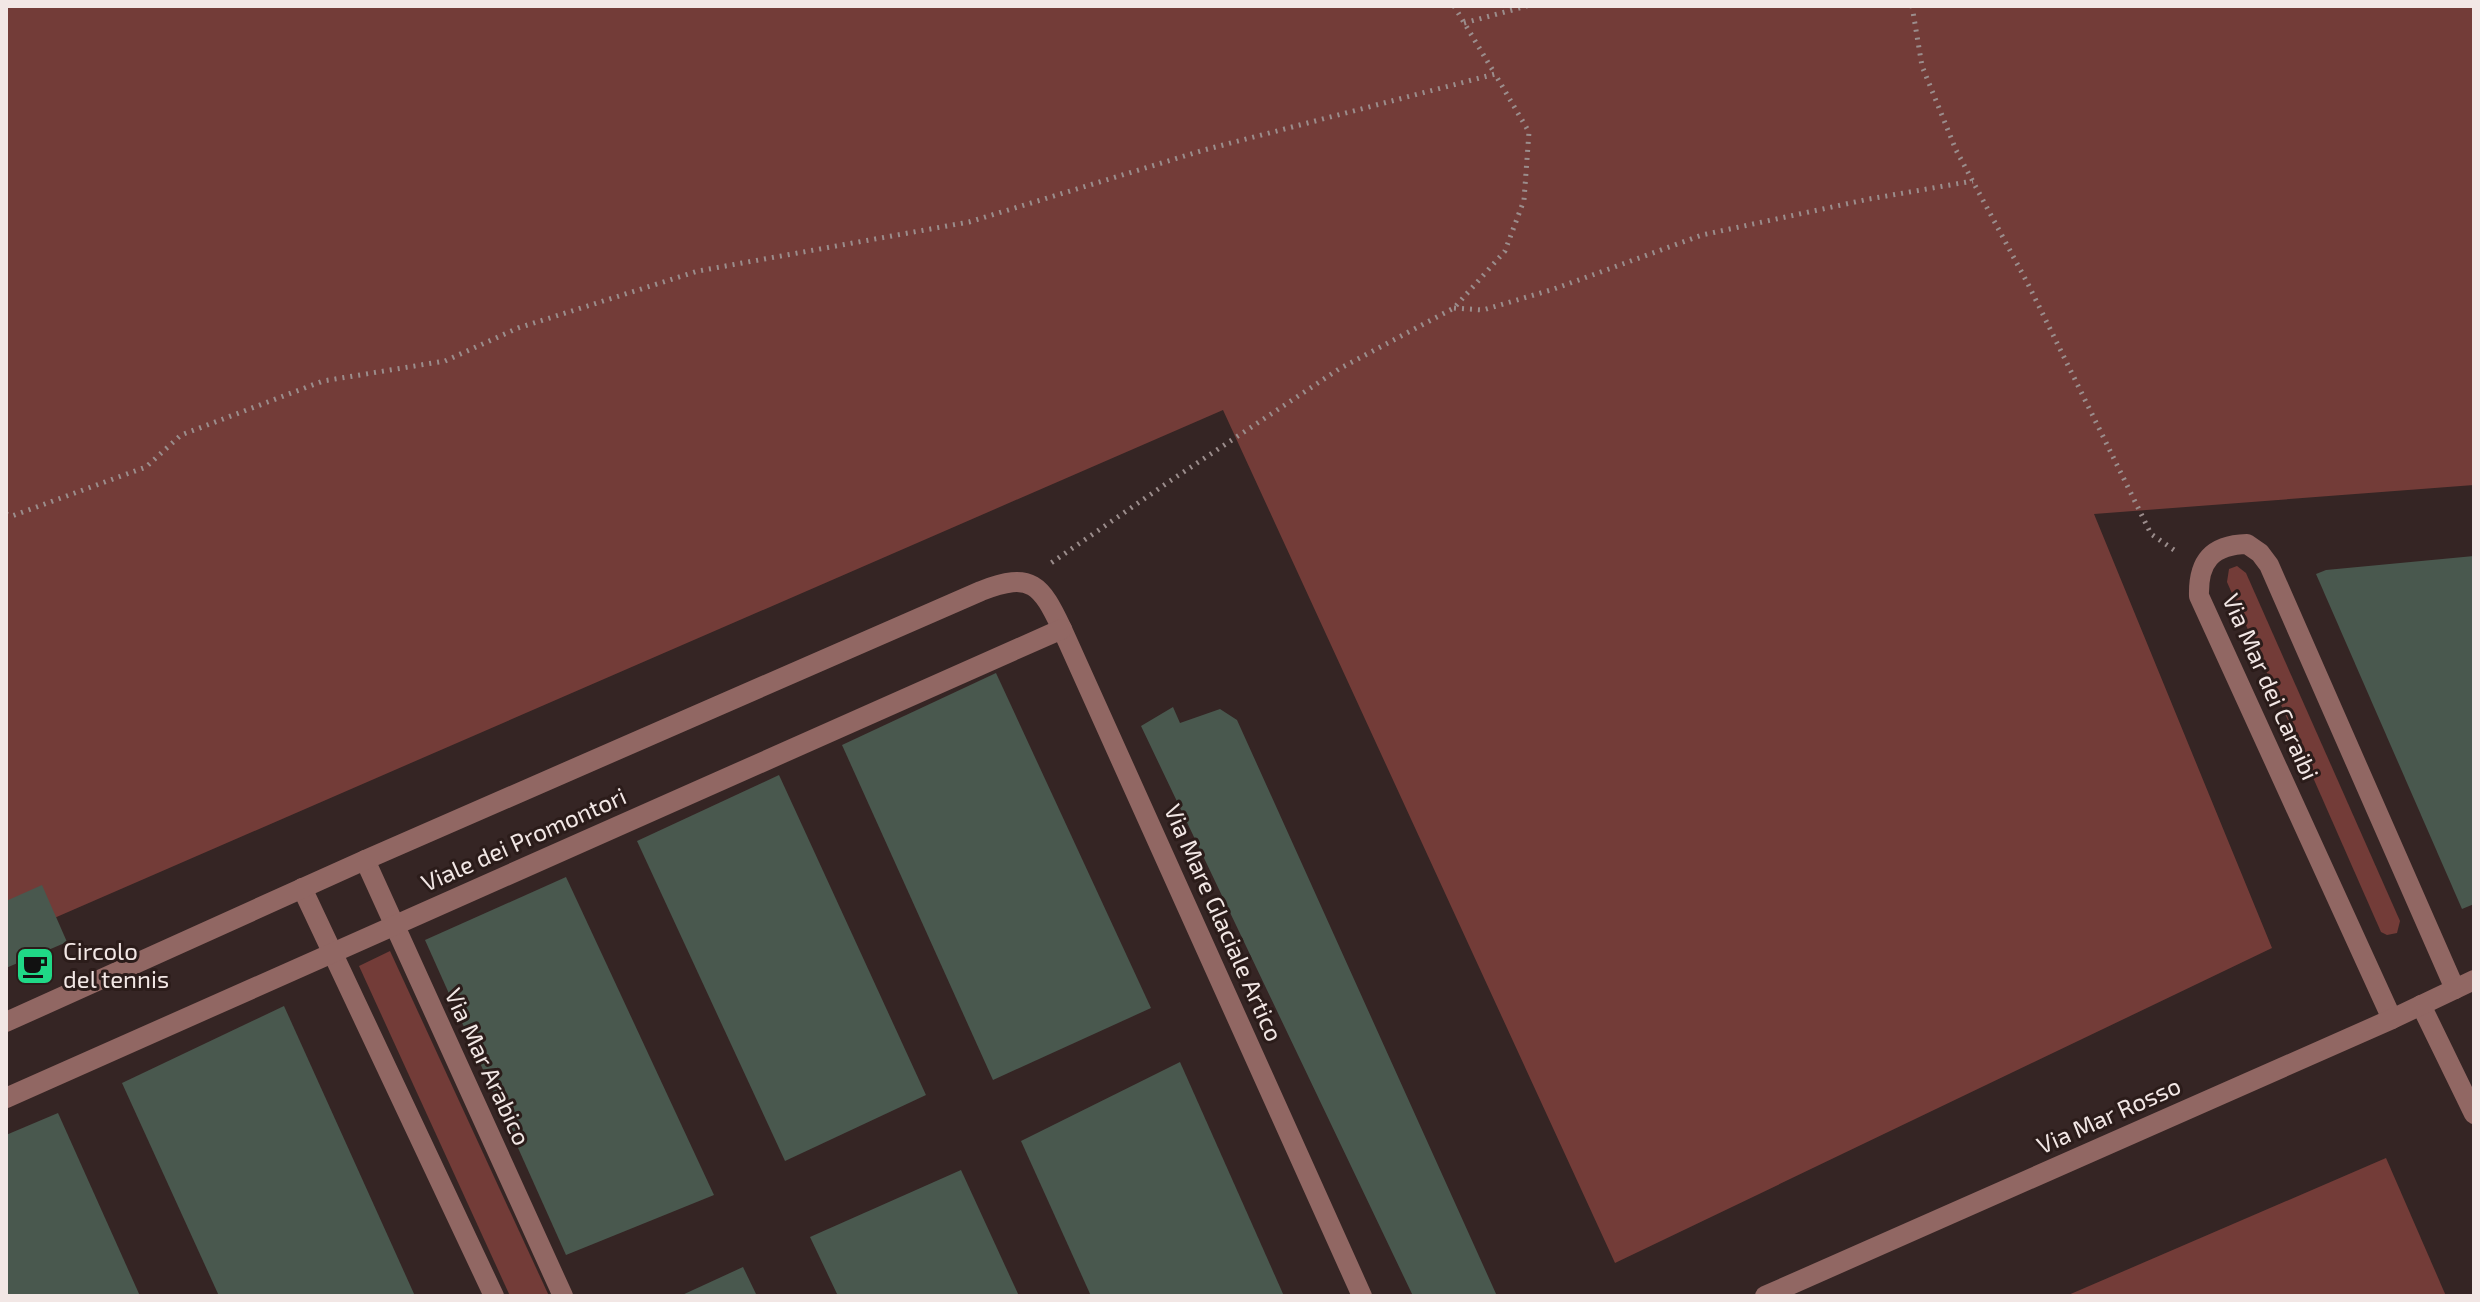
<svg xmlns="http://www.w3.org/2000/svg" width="2480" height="1302" font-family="'Exo 2',sans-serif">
  <rect width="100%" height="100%" fill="#352524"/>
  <g fill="#733c38">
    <path d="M6 6H2474V485L2094 514 2272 948 1615 1263 1223 410 6 939Z"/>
    <path d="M2237 566 2246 573 2400 921 2397 933 2387 935 2381 932 2227 582 2229 569Z"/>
    <path d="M390 951 549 1296H510L359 966Z"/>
    <path d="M2386 1158 2446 1296H2066Z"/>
  </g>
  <g fill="#49584e">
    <path d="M2474 556V904L2462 909 2316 574 2326 570Z"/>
    <path d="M996 673 1151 1008 993 1080 842 745Z"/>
    <path d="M1173 707 1180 723 1220 709 1237 720 1497 1296H1413L1141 726Z"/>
    <path d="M779 775 926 1095 785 1161 637 841Z"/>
    <path d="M566 877 714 1195 566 1255 425 940Z"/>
    <path d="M42 885 67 942 6 968V901Z"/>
    <path d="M284 1006 415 1296H219L122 1083Z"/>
    <path d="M1180 1062 1284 1296H1091L1021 1141Z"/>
    <path d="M58 1113 140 1296H6V1135Z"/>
    <path d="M961 1170 1019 1296H838L810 1237Z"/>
    <path d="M743 1267 757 1296H680Z"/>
  </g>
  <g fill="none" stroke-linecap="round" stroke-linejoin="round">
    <g stroke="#9b8d8c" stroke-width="5" stroke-dasharray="2 6" stroke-linecap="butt">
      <path d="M1454 6 1495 74"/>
      <path d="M1912 6 1922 66 1956 150 2028 284 2151 534 2177 552"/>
      <path d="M1464 23 1527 6"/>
      <path d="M1454 308 1483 310 1554 289 1702 235 1869 199 1973 181"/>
      <path d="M6 514 12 516 146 467 181 435 323 381 445 361 518 328 698 271 969 222 1204 150 1495 74 1529 132 1524 200 1505 251 1454 308 1339 369 1170 481 1051 563"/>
    </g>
    <g stroke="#916763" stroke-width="20">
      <path d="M365 860 563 1296"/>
      <path d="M302 888 494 1296"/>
      <path d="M2421 1005 2474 1114"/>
      <path d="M2392 1019 2199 596C2198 561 2212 545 2247 544L2260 553 2269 565 2455 989"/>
      <path d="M6 1022 365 860 981 591C1032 571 1041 585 1062 629L1362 1296"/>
      <path d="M6 1098 1062 629"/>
      <path d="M1765 1296 2392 1019 2474 980"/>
    </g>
  </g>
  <defs>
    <symbol id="cafe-square" viewBox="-11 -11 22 22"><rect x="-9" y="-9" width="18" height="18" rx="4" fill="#20d887" stroke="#2b1c1a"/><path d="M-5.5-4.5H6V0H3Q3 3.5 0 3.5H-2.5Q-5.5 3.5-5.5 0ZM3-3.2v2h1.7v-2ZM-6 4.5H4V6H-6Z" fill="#111"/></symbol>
  </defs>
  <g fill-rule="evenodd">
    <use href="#cafe-square" x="13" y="944" width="44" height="44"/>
  </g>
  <g text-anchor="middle" stroke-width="6" stroke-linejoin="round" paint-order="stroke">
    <g font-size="24" fill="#f2e7e5" stroke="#2b1c1a">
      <text transform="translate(2270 687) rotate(66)" y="8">Via Mar dei Caraibi</text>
      <text transform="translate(524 840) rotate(-24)" y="8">Viale dei Promontori</text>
      <text transform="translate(1223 923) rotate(66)" y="8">Via Mare Glaciale Artico</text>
      <text transform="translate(487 1067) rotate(65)" y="8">Via Mar Arabico</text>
      <text transform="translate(2109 1116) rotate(-24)" y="8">Via Mar Rosso</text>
    </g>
    <g font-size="24" fill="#f2e7e5" stroke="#2b1c1a" text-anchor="start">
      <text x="63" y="960">Circolo<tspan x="63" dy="28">del tennis</tspan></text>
    </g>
  </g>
  <rect width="2480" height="1302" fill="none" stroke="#f2e7e5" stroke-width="16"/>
</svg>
